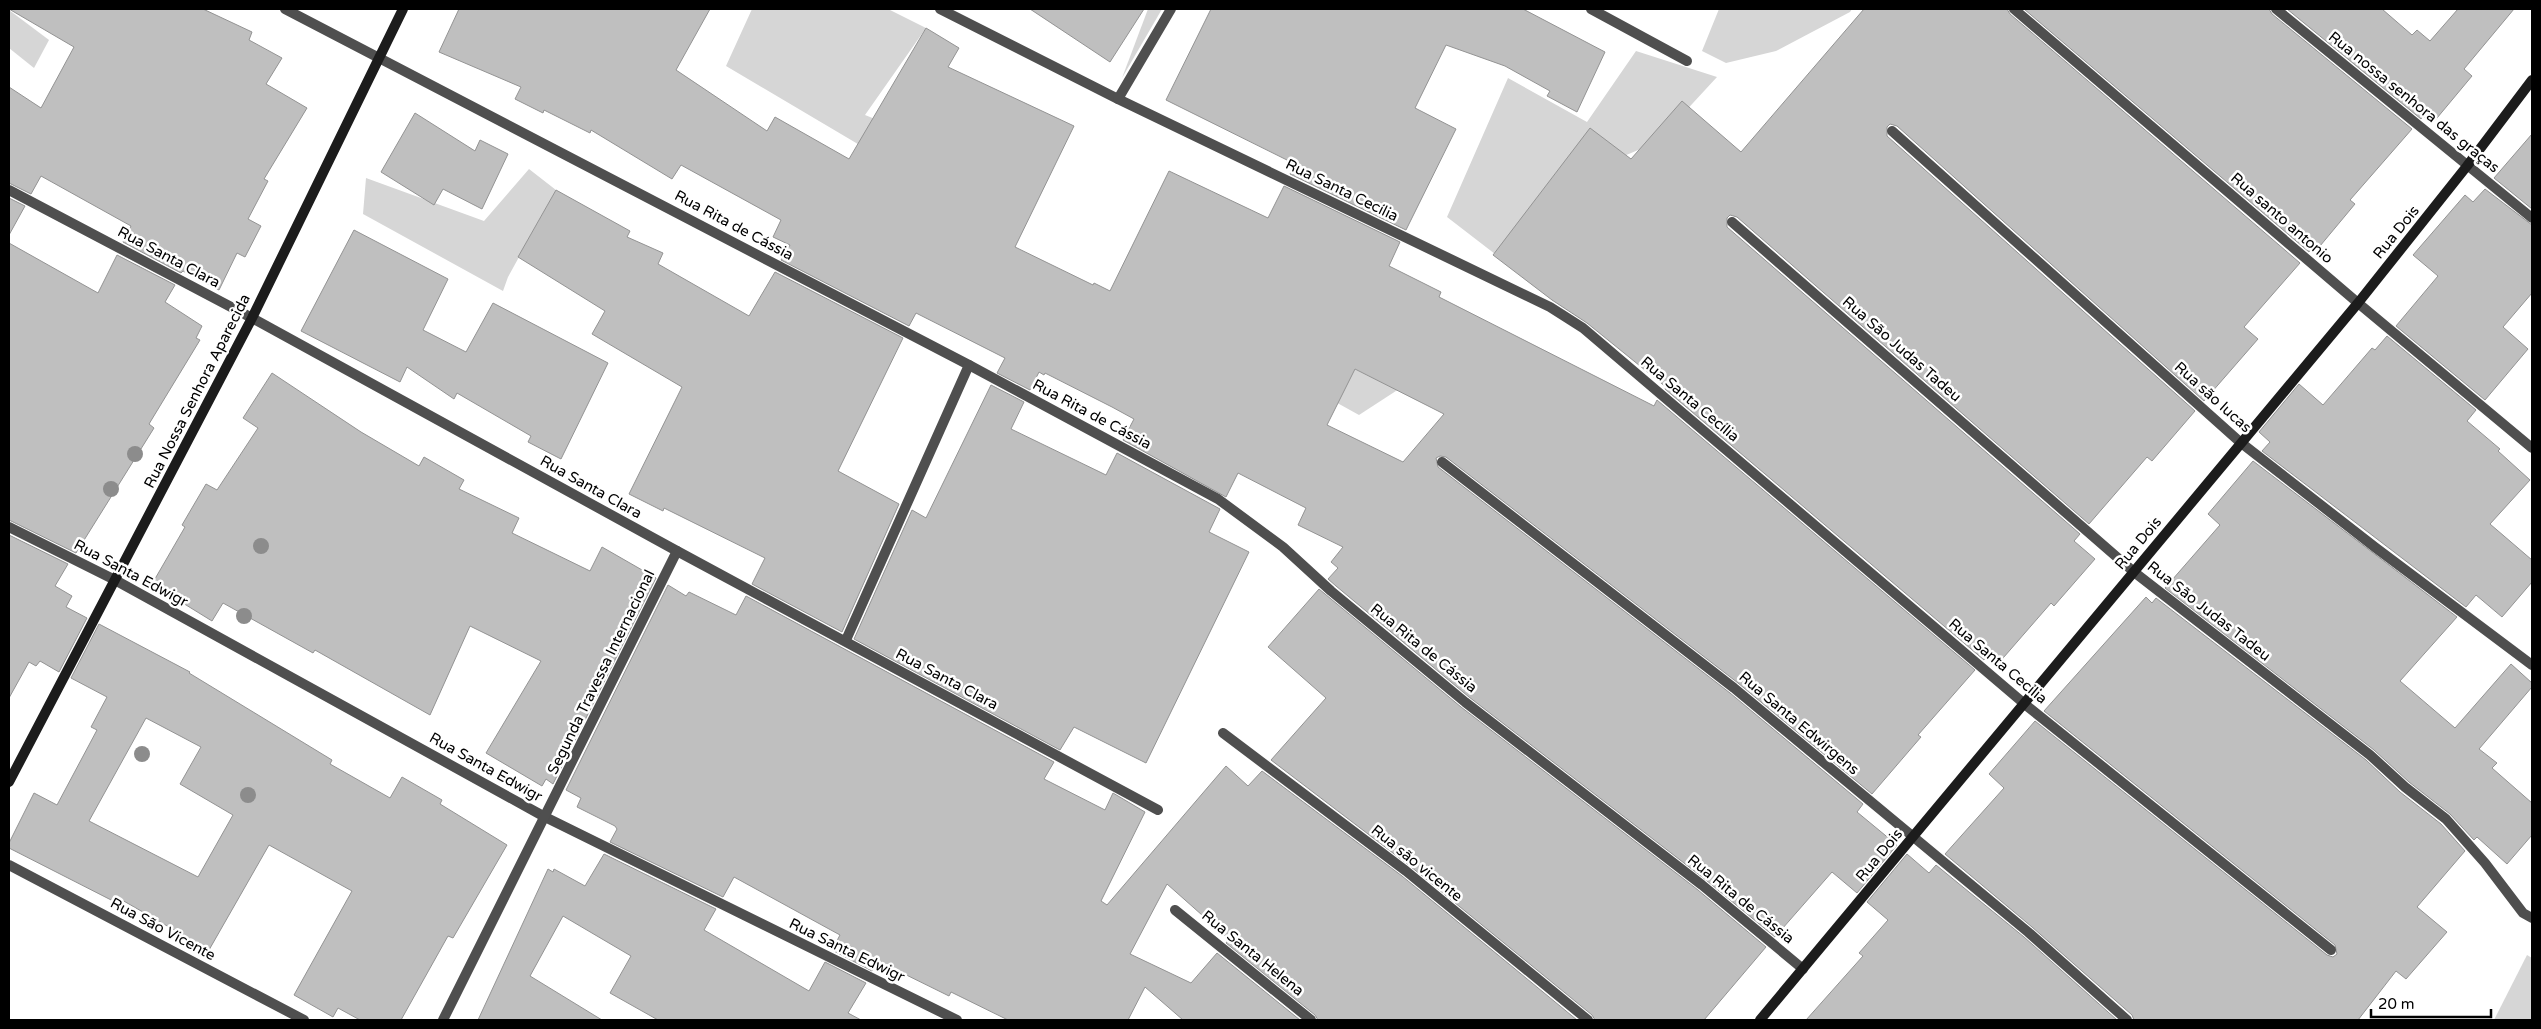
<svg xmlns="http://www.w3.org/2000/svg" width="2541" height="1029" font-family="'Varela Round',sans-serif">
  <rect width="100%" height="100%" fill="#fff"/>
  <g fill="#d6d6d6">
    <path d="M752 9H888L926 28 865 115 910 133 895 166 726 66Z"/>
    <path d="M1148 9H1162L1122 78Z"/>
    <path d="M1719 9H1852L1850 12 1776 51 1726 63 1702 51Z"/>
    <path d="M9 10 49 40 34 68 9 48Z"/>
    <path d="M1636 51 1717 77 1657 142 1591 170 1508 264 1447 217 1508 78 1587 122Z"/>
    <path d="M529 169 556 190 508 277 503 291 363 214 366 178 484 221Z"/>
    <path d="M1172 288 1399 389 1359 415 1180 316Z"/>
    <path d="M2527 955 2532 958V1020H2494Z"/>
  </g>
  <g fill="#bfbfbf" stroke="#939393" fill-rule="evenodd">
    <path d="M9 9H203L252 32 249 40 282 58 266 84 307 108 264 179 268 181 248 219 261 226 245 257 237 253 219 290 183 271 181 273 123 242 131 226 41 176 31 194 9 183V87L41 108 74 47Z"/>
    <path d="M459 9H710L676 70 767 131 775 117 849 159 926 28 959 48 948 67 1074 126 1015 247 1093 285 1094 283 1110 291 1169 171 1268 218 1284 186 1400 242 1389 266 1441 292 1439 297 1654 406 1657 400 1975 670 1918 735 1921 737 1872 794 1738 683 1446 457 1440 456 1436 458 1438 467 1730 693 1863 804 1857 812 1897 845 1857 893 1832 872 1775 937 1706 880 1469 697 1336 586 1328 579 1338 568 1331 562 1343 547 1298 525 1306 508 1238 473 1226 497 1123 440 1134 419 1112 407 1045 373 1044 375 1039 372 1030 390 997 373 1005 358 916 313 909 326 781 260 790 245 773 237 781 220 681 165 672 179 591 130 590 133 544 110 543 113 515 99 521 87 439 52ZM1355 369 1444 414 1403 462 1327 425Z"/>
    <path d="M1030 9H1144L1110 62Z"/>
    <path d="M1211 9H1523L1605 52 1577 112 1547 96 1550 91 1505 66 1446 45 1415 108 1456 129 1406 230 1290 174 1295 164 1166 100Z"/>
    <path d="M1864 9H2007L2010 14 2300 263 2244 327 2258 339 2204 401 1897 126 1890 124 1887 127V136L2195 411 2152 461 2147 457 2089 524 1737 217 1730 215 1727 218V227L2080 534 2074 541 2095 559 2054 606 2051 603 1997 665 1987 656 1984 660 1665 389 1666 387 1587 323 1552 300 1493 255 1590 128 1631 159 1682 101 1741 152Z"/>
    <path d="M2024 9H2269L2272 14 2412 129 2350 200 2355 204 2315 252 2312 249 2309 252Z"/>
    <path d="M2287 9H2382L2412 35 2417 30 2430 41 2458 9H2514L2464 69 2472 76 2432 124 2423 116 2421 119Z"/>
    <path d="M415 113 475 151 480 140 508 154 482 209 443 189 434 205 381 172Z"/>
    <path d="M2532 134V209L2494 178Z"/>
    <path d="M2485 189 2532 225V293L2503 327 2528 349 2485 400 2396 326 2438 276 2413 255 2465 195 2473 202Z"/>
    <path d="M556 190 630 231 627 237 663 253 658 264 749 316 775 272 903 338 838 471 899 504 842 632 752 584 765 558 664 508 663 511 629 494 682 387 592 334 605 311 518 257Z"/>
    <path d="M9 198 25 206 9 235Z"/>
    <path d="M354 230 448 279 423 330 466 352 493 303 608 363 561 459 528 442 531 436 457 393 454 399 407 367 400 382 301 331Z"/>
    <path d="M9 243 98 293 117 255 175 285 165 302 202 326 196 338 200 340 149 424 154 428 76 553 9 520Z"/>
    <path d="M2387 336 2476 410 2467 421 2500 449 2498 451 2530 480 2490 524 2532 560V582L2502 617 2476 595 2466 607 2262 451 2270 442 2259 432 2299 384 2323 405 2372 348 2375 350Z"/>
    <path d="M272 373 361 432 419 466 424 457 464 480 459 489 519 518 512 533 590 571 602 547 656 578 553 784 546 779 542 786 486 753 541 661 470 626 430 715 315 650 313 653 223 603 212 621 152 584 185 527 182 525 206 484 217 490 258 428 243 418Z"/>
    <path d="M991 385 1024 402 1011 429 1106 475 1117 453 1220 509 1209 532 1249 552 1146 763 1074 727 1060 750 854 639 912 510 926 518Z"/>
    <path d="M2253 461 2457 617 2400 681 2455 728 2511 664 2532 683V687L2479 749 2497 763 2492 768 2532 803V835L2507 864 2477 837 2474 840 2450 814 2409 782 2374 750 2165 588 2220 525 2208 514Z"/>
    <path d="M9 535 68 564 55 586 72 596 66 607 87 618 59 672 40 661 36 666 29 662 9 698Z"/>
    <path d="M668 585 686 596 689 592 736 615 746 596 1054 762 1044 779 1105 810 1113 793 1145 812 1101 901 1107 905 1226 766 1248 786 1262 771 1402 876 1577 1020H1318L1315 1015 1226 943 1229 939 1167 884 1130 954 1191 983 1217 953 1300 1020H1183L1145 987 1128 1020H1008L951 992 949 996 878 961 872 971 832 950 840 935 734 877 723 897 610 842 617 829 615 826 577 807 581 798 566 790Z"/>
    <path d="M1319 589 1461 707 1698 890 1766 947 1704 1020H1595L1592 1015 1410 866 1271 760 1326 698 1268 647Z"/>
    <path d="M2146 597 2152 603 2156 598 2366 760 2400 792 2441 824 2465 851 2417 907 2447 932 2406 979 2396 971 2358 1020H2134L2132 1015 2032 927 1945 854 2004 788 1989 774 2035 721 2327 955 2333 957 2337 954 2335 945 2044 711Z"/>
    <path d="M99 624 190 672 189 673 332 760 330 764 390 798 402 777 442 800 440 804 507 845 453 938 448 936 401 1020H360L338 1008 333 1017 294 995 352 891 269 845 209 950 122 900 119 904 9 848V843L34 793 57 805 97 730 91 727 107 697 71 678ZM146 718 201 747 180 784 233 815 198 877 89 821Z"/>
    <path d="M604 854 716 909 704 930 809 991 825 962 866 983 848 1013 861 1020H658L610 993 631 956 563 916 530 976 602 1020H478L548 869 553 872 554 869 585 886Z"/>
    <path d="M1907 854 1929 873 1936 865 2024 937 2117 1020H1806L1863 956 1859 953 1888 920 1867 902Z"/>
  </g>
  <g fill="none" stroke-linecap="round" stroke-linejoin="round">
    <g stroke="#4f4f4f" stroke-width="10">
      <path d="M285 9 969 365 1218 499 1283 547 1331 591 1465 702 1702 885 1803 969"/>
      <path d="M940 9 1118 99 1550 307 1583 328 2027 706 2331 950"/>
      <path d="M1591 9 1687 61"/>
      <path d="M2014 9 2358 303 2532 448"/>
      <path d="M2276 9 2532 218"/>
      <path d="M1118 99 1171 9"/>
      <path d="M1892 131 2240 442 2376 548 2532 665"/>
      <path d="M9 190 252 318 677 551 1158 810"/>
      <path d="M1732 222 2134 572 2370 755 2405 787 2446 819 2485 863 2523 913 2532 918"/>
      <path d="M1442 462 1734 688 2028 932 2127 1020"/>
      <path d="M9 527 115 580 545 817 957 1020"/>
      <path d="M846 640 969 365"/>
      <path d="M1223 733 1406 871 1588 1020"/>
      <path d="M9 865 304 1020"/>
      <path d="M1175 910 1311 1020"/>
      <path d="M443 1020 677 551"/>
    </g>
    <g stroke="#1c1c1c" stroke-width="10">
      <path d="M9 782 252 318 403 9"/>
      <path d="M1760 1020 2358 303 2467 166 2532 80"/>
    </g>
  </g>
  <g fill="#8c8c8c">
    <circle cx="135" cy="454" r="8"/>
    <circle cx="111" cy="489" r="8"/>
    <circle cx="261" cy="546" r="8"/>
    <circle cx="244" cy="616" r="8"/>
    <circle cx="142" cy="754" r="8"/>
    <circle cx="248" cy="795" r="8"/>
  </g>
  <g text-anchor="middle" stroke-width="5" stroke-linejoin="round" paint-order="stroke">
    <g font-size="15" fill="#000" stroke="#fff">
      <text transform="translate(2414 102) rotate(39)" y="5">Rua nossa senhora das graças</text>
      <text transform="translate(1342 190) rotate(26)" y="5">Rua Santa Cecília</text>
      <text transform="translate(2282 218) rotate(41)" y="5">Rua santo antonio</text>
      <text transform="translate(734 225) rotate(28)" y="5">Rua Rita de Cássia</text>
      <text transform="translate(2396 232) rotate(-51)" y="5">Rua Dois</text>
      <text transform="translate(169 257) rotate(28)" y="5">Rua Santa Clara</text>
      <text transform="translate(1902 349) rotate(41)" y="5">Rua São Judas Tadeu</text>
      <text transform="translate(197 391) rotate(-63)" y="5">Rua Nossa Senhora Aparecida</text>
      <text transform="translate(2213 397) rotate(42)" y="5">Rua são lucas</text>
      <text transform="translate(1690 399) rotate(40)" y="5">Rua Santa Cecília</text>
      <text transform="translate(1092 414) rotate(28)" y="5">Rua Rita de Cássia</text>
      <text transform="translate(591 487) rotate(29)" y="5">Rua Santa Clara</text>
      <text transform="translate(2138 543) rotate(-50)" y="5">Rua Dois</text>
      <text transform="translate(131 573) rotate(28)" y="5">Rua Santa Edwigr</text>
      <text transform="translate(2209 611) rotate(38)" y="5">Rua São Judas Tadeu</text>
      <text transform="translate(1424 648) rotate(39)" y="5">Rua Rita de Cássia</text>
      <text transform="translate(1998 661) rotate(40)" y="5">Rua Santa Cecília</text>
      <text transform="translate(601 672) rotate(-64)" y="5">Segunda Travessa Internacional</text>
      <text transform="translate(947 679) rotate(28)" y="5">Rua Santa Clara</text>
      <text transform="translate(1799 723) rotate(40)" y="5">Rua Santa Edwirgens</text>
      <text transform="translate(486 767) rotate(29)" y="5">Rua Santa Edwigr</text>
      <text transform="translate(1879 855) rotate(-50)" y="5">Rua Dois</text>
      <text transform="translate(1417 863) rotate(39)" y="5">Rua são vicente</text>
      <text transform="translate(1741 899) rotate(39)" y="5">Rua Rita de Cássia</text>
      <text transform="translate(163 929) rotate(28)" y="5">Rua São Vicente</text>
      <text transform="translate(847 950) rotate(26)" y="5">Rua Santa Edwigr</text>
      <text transform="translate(1253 953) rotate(39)" y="5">Rua Santa Helena</text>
    </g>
  </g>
  <rect width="2541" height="1029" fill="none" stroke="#000000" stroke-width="20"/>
  <path d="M2371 1009v8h120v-8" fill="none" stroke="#000000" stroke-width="2.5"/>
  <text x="2378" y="1009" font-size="15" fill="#000000" stroke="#ffffff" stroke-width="4" paint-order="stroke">20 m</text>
</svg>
